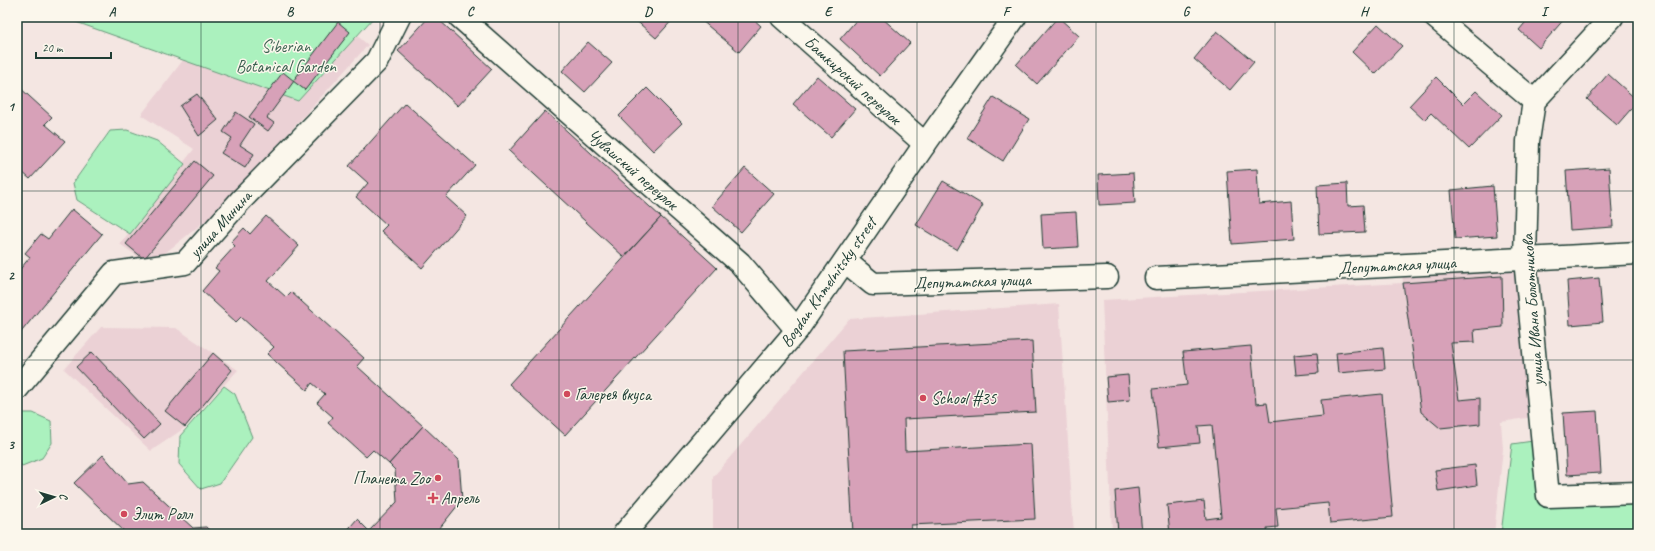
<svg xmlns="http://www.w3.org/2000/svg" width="1655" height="551" font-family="Caveat,sans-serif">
  <rect width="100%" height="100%" fill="#f4e6e2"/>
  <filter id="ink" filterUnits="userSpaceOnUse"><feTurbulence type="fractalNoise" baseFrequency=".025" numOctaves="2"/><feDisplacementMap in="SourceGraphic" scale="8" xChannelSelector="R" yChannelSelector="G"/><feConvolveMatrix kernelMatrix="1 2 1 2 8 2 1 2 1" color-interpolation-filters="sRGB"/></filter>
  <g filter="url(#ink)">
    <g fill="#ebd1d5">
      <path d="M335 17 368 45 219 210 150 265 120 244 194 149 141 115 187 55Z"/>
      <path d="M1519 265 1533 417 1501 422 1503 449 1494 534H1112L1102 300 1403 283 1402 272Z"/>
      <path d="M1059 304 1074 534H713V477L849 319Z"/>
      <path d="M101 327 176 328 238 370 183 429 151 451 64 369Z"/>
    </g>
    <g fill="#abf1be" stroke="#659779">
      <path d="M62 17H374L298 101Z"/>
      <path d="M127 130 157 141 185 164 130 234 77 200 73 183 110 131Z"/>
      <path d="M224 386 235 394 252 437 220 483 201 489 179 464 180 436Z"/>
      <path d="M17 413H33L51 421 52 443 42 458 22 466 17 460Z"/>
      <path d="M1533 441 1551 506 1638 504V534H1501L1512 444Z"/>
    </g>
    <g fill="#d7a1b8" stroke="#1f3d34">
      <path d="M429 17H436L492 69 458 106 398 51Z"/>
      <path d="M632 17H675L656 38Z"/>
      <path d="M703 17H751L761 26 739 52 701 20Z"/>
      <path d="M859 17H881L910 43 880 76 840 39Z"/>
      <path d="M1058 17 1079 36 1037 84 1016 65Z"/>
      <path d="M1530 17H1566L1539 48 1519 30Z"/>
      <path d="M338 22 350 32 305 90 293 81Z"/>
      <path d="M1378 24 1402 46 1375 74 1352 52Z"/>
      <path d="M1217 31 1254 62 1230 90 1194 59Z"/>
      <path d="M588 42 612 63 585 92 562 71Z"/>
      <path d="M283 72 294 81 267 118 274 123 268 131 249 117Z"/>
      <path d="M1608 74 1638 101 1617 125 1587 99Z"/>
      <path d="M817 76 855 109 831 137 793 104Z"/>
      <path d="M1436 77 1463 104 1476 91 1502 115 1469 149 1431 113 1424 120 1409 106Z"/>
      <path d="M18 86 52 117 45 124 65 141 30 179 21 171 17 174V88Z"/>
      <path d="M647 88 682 123 653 151 619 116Z"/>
      <path d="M197 94 218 120 199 136 180 106Z"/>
      <path d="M993 97 1029 119 1003 161 967 138Z"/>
      <path d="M405 103 475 165 446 197 467 216 422 268 381 231 387 225 356 197 368 183 349 166Z"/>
      <path d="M545 111 661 217 624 257 509 151Z"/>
      <path d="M236 112 254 124 240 145 254 154 245 168 221 153 232 138 223 132Z"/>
      <path d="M195 161 213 176 144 259 126 244Z"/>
      <path d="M745 168 774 194 741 232 712 206Z"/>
      <path d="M1609 168 1613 227 1570 230 1566 171Z"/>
      <path d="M1257 169 1259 204 1291 201 1294 239 1232 244 1227 171Z"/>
      <path d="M1133 173 1135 203 1099 205 1098 175Z"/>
      <path d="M943 181 983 205 957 250 916 225Z"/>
      <path d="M1347 183 1348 206 1363 205 1365 232 1319 234 1317 185Z"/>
      <path d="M1493 186 1497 236 1455 239 1451 190Z"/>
      <path d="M72 209 102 234 17 337V273L30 257 25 253 41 234 48 239Z"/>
      <path d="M1076 212 1078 247 1043 249 1041 214Z"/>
      <path d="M266 216 299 246 268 281 286 297 291 292 364 358 357 366 423 426 389 464 373 450 366 457 328 423 333 417 317 403 325 394 312 383 307 390 267 354 274 347 241 317 236 322 202 291 219 271 215 268 235 246 231 242 244 228 250 234Z"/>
      <path d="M661 217 717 268 565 435 509 384Z"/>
      <path d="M1502 276 1503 327 1474 330 1475 342 1451 343 1459 400 1480 398V424L1440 428 1421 412 1403 283Z"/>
      <path d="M1599 278 1603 322 1570 325 1567 281Z"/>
      <path d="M1032 341 1036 412 904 419 905 451 1031 444 1035 519 911 525 912 534H853L843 351Z"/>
      <path d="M1251 346 1256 404 1267 403 1270 422 1323 416 1321 400 1382 394 1393 517 1330 523 1328 503 1276 508 1278 527 1267 528 1268 534H1170L1167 505 1204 501 1206 519 1221 517 1212 425 1198 426 1200 443 1159 447 1153 389 1187 385 1183 352Z"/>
      <path d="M1383 348 1385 369 1338 373 1336 353Z"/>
      <path d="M92 352 160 424 144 439 76 367Z"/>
      <path d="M213 353 232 370 185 427 165 411Z"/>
      <path d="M1317 353 1319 373 1296 375 1294 355Z"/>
      <path d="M1128 375 1130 400 1108 402 1106 377Z"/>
      <path d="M1597 411 1601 473 1567 475 1563 413Z"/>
      <path d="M423 426 459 460 462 500 435 534H344L357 519 369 531 397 502 395 470 389 464Z"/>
      <path d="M103 455 128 484 143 482 193 528 206 527 213 534H127L74 483Z"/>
      <path d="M1475 465 1477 485 1438 491 1435 470Z"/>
      <path d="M1138 488 1142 534H1118L1115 491Z"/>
    </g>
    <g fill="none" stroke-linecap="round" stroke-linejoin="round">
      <defs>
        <g id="minor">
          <path d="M460 17 740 263 797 330"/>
          <path d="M782 17 925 144"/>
          <path d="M1435 17 1534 101"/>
          <path d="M1612 17 1534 101 1528 141 1525 259 1548 496 1638 493"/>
          <path d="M845 261 873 284 1107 277"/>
          <path d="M1156 278 1638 253"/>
          <path d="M17 389 114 273 185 263 241 200 377 61 399 17"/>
          <path d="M624 534 797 330 925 144 1015 17"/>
        </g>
      </defs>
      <use href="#minor" stroke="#1f3d34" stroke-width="25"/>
      <use href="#minor" stroke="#fbf7ec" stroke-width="22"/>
    </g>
  </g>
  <path fill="none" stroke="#1f3d34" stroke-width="1" stroke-opacity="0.55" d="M201 17V534M380 17V534M559 17V534M738 17V534M917 17V534M1096 17V534M1275 17V534M1454 17V534M17 191H1638M17 360H1638"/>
  <g fill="#d1495b" stroke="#fbf7ec" stroke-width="1.5">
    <circle cx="567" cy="394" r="4"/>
    <circle cx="923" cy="398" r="4"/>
    <circle cx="438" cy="478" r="4"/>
    <path d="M431 492h4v4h4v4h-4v4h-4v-4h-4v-4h4z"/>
    <circle cx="124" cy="514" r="4"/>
  </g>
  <g text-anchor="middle" stroke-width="3" stroke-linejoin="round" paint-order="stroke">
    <g font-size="17" fill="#3b6150" stroke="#fbf7ec">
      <text x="286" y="52">Siberian<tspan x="286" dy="20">Botanical Garden</tspan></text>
    </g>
    <g font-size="17" fill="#1f3d34" stroke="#fbf7ec">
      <text transform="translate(853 80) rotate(42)" y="6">Башкирский переулок</text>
      <text transform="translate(633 169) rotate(41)" y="6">Чувашский переулок</text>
      <text transform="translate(220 224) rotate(-48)" y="6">улица Минина</text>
      <text transform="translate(1397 265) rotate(-3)" y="6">Депутатская улица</text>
      <text transform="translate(972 281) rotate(-2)" y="6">Депутатская улица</text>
      <text transform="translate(828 282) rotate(-55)" y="6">Bogdan Khmelnitsky street</text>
      <text transform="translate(1532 310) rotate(-94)" y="6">улица Ивана Болотникова</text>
    </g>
    <g font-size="17" fill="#1f3d34" stroke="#fbf7ec" text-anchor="start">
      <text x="575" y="400">Галерея вкуса</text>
      <text x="931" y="404">School #35</text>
      <text x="430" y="484" text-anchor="end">Планета Zoo</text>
      <text x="441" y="504">Апрель</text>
      <text x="132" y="520">Элит Ролл</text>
    </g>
  </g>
  <rect width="1655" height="551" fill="none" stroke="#fbf7ec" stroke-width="44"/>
  <g transform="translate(54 497) rotate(85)" stroke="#fbf7ec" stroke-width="3" paint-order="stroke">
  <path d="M0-3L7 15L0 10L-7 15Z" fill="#1f3d34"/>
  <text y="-6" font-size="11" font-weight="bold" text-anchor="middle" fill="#1f3d34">С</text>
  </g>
  <path d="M36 52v6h75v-6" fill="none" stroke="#1f3d34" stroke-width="2"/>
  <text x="42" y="52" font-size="12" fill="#1f3d34" stroke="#fbf7ec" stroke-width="3" paint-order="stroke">20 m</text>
  <rect x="22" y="22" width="1611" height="507" fill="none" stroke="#1f3d34" stroke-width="1.5"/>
  <g font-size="13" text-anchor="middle" font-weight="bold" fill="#1f3d34">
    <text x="112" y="16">A</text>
    <text x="290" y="16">B</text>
    <text x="470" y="16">C</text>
    <text x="648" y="16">D</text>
    <text x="828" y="16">E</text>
    <text x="1006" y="16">F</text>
    <text x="1186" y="16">G</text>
    <text x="1364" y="16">H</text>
    <text x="1544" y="16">I</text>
    <text x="11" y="111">1</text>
    <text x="11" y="280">2</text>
    <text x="11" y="449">3</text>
  </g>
</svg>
